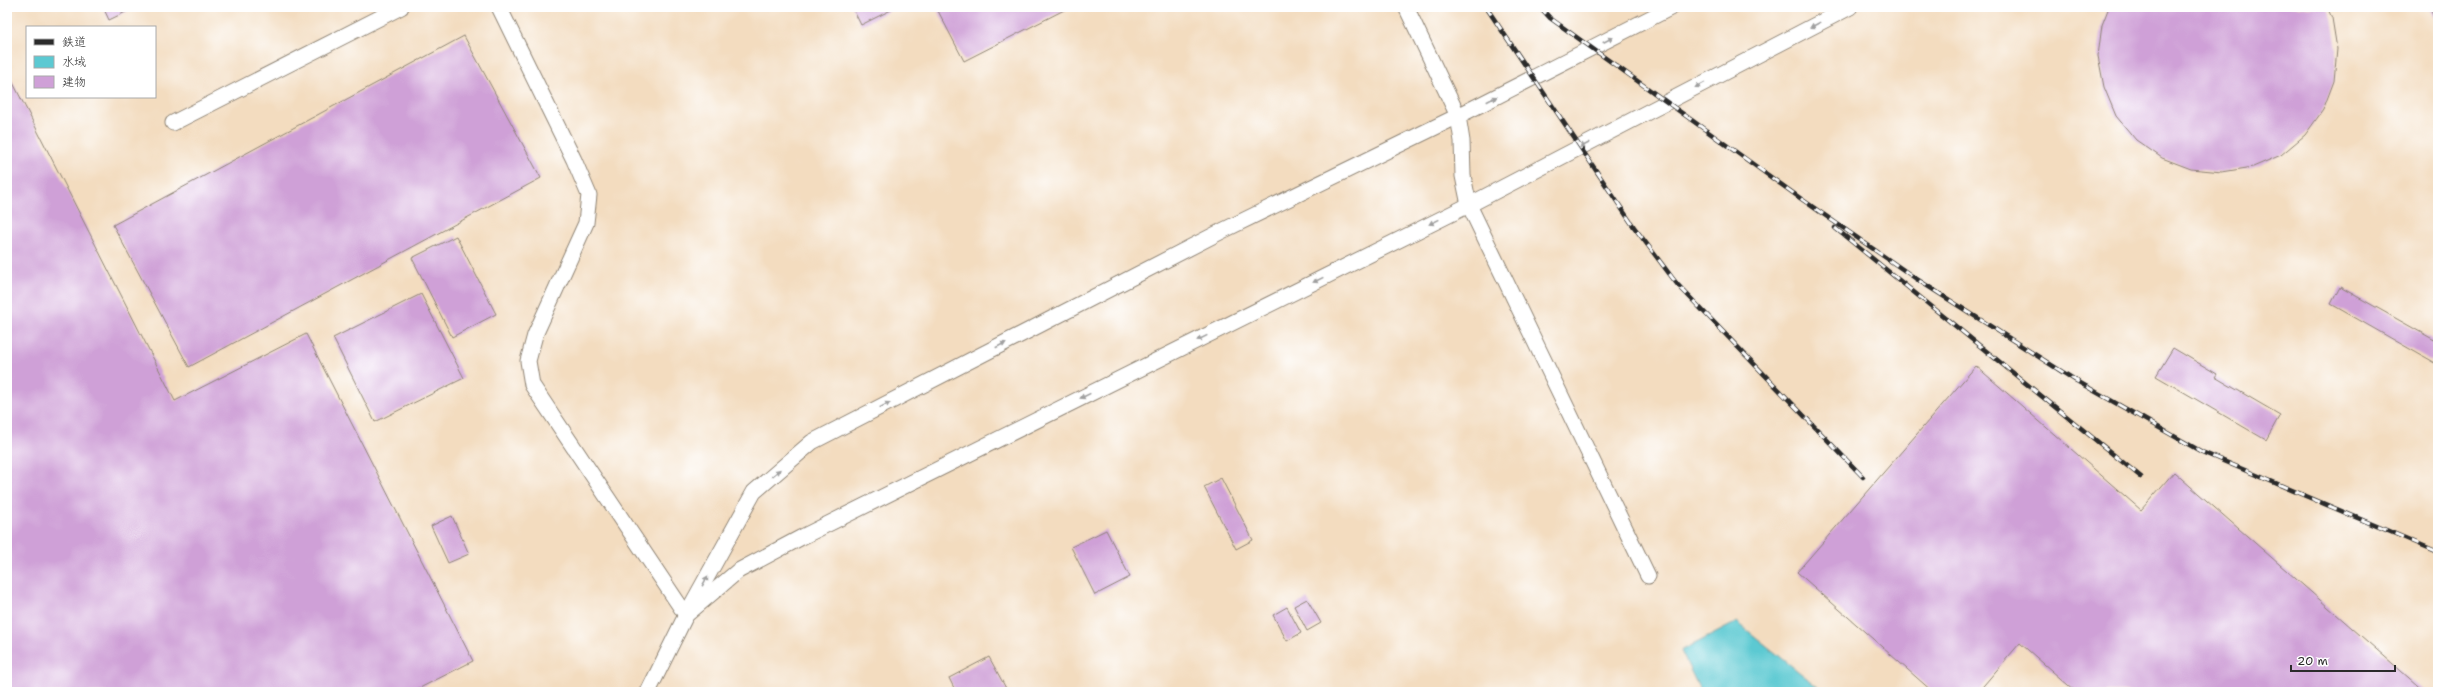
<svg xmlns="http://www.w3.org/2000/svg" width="2445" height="699" font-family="'Shantell Sans','Klee One',sans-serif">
  <rect width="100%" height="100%" fill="#fff"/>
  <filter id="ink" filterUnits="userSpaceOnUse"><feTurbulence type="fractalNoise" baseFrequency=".025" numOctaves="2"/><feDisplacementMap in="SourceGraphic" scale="8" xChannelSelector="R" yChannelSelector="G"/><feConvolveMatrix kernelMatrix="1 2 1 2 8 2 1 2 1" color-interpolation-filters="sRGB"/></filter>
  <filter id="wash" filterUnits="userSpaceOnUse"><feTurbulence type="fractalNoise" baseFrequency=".012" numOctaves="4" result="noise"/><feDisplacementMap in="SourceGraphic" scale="16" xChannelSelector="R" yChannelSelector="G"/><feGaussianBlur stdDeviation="0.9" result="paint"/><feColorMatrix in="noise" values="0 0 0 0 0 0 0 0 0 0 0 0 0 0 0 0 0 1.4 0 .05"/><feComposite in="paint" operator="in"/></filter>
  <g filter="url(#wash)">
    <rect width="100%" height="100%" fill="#f3dcbf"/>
    <path fill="#5cc9d2" stroke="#447a7e" d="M1737 622 1824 692H1701L1681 651Z"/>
    <g id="blocks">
      <g fill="#cfa0d7">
        <path d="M103 7H136L109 20Z"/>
        <path d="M852 7H897L861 25Z"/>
        <path d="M936 7H1070L964 61Z"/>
        <path d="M2109 7H2327L2332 18 2337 49 2334 81 2323 110 2305 135 2281 155 2253 167 2222 172 2191 169 2162 158 2136 140 2116 116 2104 87 2098 56 2102 25Z"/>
        <path d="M2429 7H2438V25Z"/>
        <path d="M464 36 541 178 189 367 113 225Z"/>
        <path d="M7 71 175 401 306 334 473 661 412 692H7Z"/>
        <path d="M456 236 496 314 452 337 412 258Z"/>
        <path d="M2340 287 2438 342V365L2331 304Z"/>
        <path d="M421 294 464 378 375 422 333 338Z"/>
        <path d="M2173 348 2217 374 2215 377 2280 415 2266 440 2156 376Z"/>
        <path d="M1976 366 2141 510 2174 472 2425 692H2076L2020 643 1978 692H1933L1797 572Z"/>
        <path d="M1221 478 1253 540 1236 549 1204 487Z"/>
        <path d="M452 516 469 554 448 563 431 526Z"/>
        <path d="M1106 530 1130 577 1095 595 1071 547Z"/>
        <path d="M1307 599 1321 623 1307 631 1294 606Z"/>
        <path d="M1287 607 1301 633 1287 641 1273 615Z"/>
        <path d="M989 657 1008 692H956L949 678Z"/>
      </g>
    </g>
  </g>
  <g filter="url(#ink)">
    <use href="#blocks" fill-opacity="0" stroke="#8f8475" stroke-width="1"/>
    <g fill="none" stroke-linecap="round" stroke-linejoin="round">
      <defs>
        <g id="lane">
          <path d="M499 7 574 160 589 195 586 223 535 335 528 361 532 385 686 615"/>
          <path d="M1406 7 1458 116 1462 141 1463 176 1469 205 1648 576"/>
          <path d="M173 123 401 7"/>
          <path d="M686 615 738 571 802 537 1469 205 1850 7"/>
          <path d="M648 692 686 615 754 492 812 442 1222 231 1458 116 1672 7"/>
        </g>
      </defs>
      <use href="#lane" stroke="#8f8475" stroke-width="17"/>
      <use href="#lane" stroke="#fff" stroke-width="15"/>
      <defs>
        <g id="rail">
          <path d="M1486 7 1634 227 1677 284 1863 477"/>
          <path d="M1540 7 1550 18 1800 198 1915 278 2075 380 2202 452 2438 552"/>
          <path d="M1835 228 2141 477"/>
        </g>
      </defs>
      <use href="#rail" stroke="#2b2b2b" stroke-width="4.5"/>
      <use href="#rail" stroke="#fff" stroke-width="3" stroke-dasharray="9" stroke-linecap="butt"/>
    </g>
    <defs><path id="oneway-solid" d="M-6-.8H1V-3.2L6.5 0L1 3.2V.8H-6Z"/></defs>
    <g fill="#a0a0a0">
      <use href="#oneway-solid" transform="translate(1815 25) rotate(152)"/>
      <use href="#oneway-solid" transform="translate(1608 40) rotate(-27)"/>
      <use href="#oneway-solid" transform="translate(1700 85) rotate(152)"/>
      <use href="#oneway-solid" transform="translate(1492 99) rotate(-27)"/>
      <use href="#oneway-solid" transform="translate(1585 145) rotate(153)"/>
      <use href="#oneway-solid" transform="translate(1434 222) rotate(154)"/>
      <use href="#oneway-solid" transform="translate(1318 280) rotate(154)"/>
      <use href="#oneway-solid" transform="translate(1202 338) rotate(154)"/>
      <use href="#oneway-solid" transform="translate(1001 345) rotate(-27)"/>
      <use href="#oneway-solid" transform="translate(1085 396) rotate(154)"/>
      <use href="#oneway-solid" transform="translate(885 405) rotate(-27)"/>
      <use href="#oneway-solid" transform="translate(776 473) rotate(-41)"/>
      <use href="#oneway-solid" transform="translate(705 581) rotate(-61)"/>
    </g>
  </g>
  <rect width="2445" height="699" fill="none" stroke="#fff" stroke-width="24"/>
  <rect x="26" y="26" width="130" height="72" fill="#ffffff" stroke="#aaaaaa"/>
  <rect x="34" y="39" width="20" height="6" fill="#2b2b2b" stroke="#aaaaaa"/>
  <text x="62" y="46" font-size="12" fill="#2b2b2b">鉄道</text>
  <rect x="34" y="56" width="20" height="12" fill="#5cc9d2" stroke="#aaaaaa"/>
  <text x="62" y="66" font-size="12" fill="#2b2b2b">水域</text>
  <rect x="34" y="76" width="20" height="12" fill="#cfa0d7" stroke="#aaaaaa"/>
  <text x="62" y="86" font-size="12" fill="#2b2b2b">建物</text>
  <path d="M2291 665v6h104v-6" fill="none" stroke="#2b2b2b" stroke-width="2"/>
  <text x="2297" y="665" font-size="12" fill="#2b2b2b" stroke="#ffffff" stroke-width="3" paint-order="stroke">20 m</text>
</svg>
